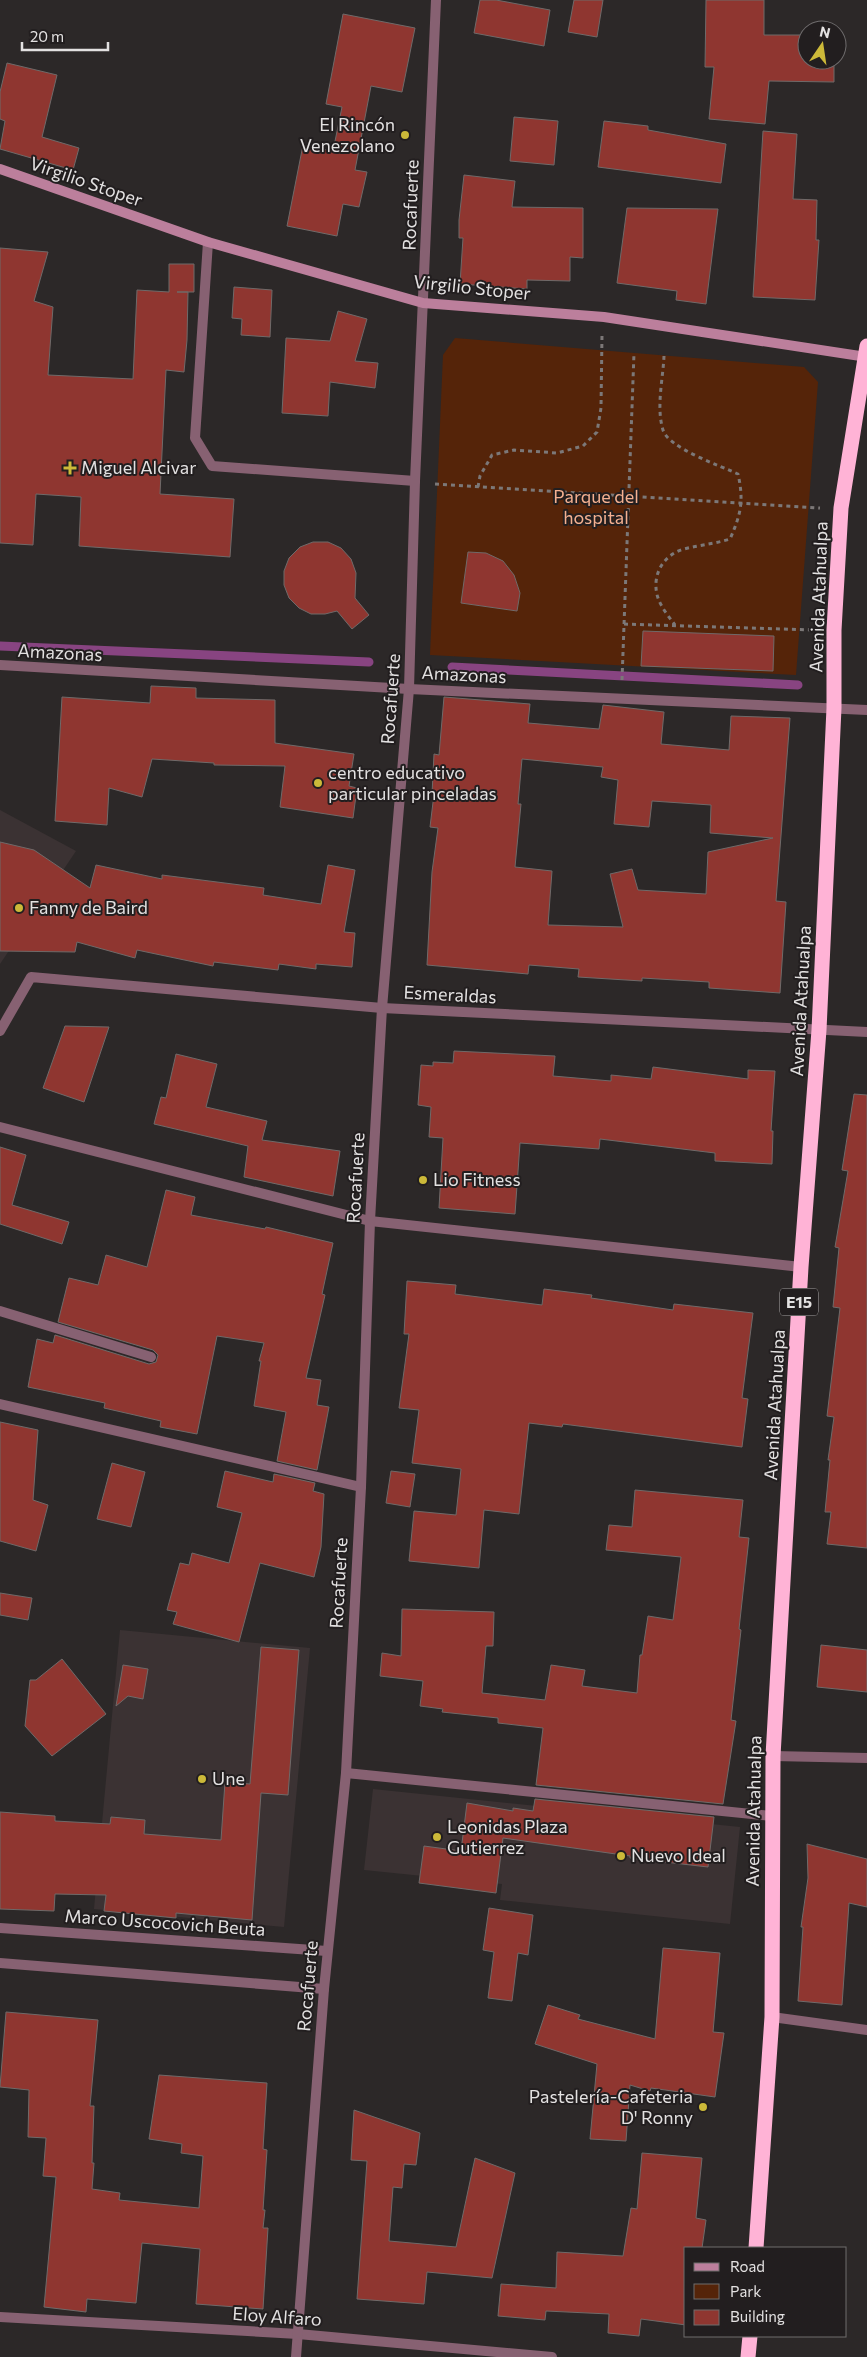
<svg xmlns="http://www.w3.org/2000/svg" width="867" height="2357" font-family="Commissioner,sans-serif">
  <rect width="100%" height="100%" fill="#2c2828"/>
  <g fill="#3b3233">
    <path d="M0 810 76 851 0 964Z"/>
    <path d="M120 1630 310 1648 284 1927 94 1909Z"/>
    <path d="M373 1789 740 1827 730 1924 500 1900 502 1884 364 1870Z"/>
  </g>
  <path fill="#552409" d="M455 338 804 367 818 382 796 675 430 655 443 355Z"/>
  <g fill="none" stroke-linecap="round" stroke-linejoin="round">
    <g stroke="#884481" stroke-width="9">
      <path d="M0 646 369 662"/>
      <path d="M452 667 798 685"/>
    </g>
  </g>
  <g fill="#8f3630" stroke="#6f6a69" fill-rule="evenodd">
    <path d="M480 0H496L550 10 544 46 474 33Z"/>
    <path d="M574 0H603L597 37 568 32Z"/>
    <path d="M706 0H764V35H807V60H834V82L769 81 765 124 709 119 714 67H705Z"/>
    <path d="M343 14 415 28 402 92 371 86 355 170 367 172 359 207 343 204 337 236 287 226 303 145 333 151 342 107 326 104Z"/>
    <path d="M7 63 57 75 42 137 79 148 73 170 0 149 5 121 0 119V92Z"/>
    <path d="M514 117 558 121 554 165 510 161Z"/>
    <path d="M604 121 648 126V130L726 144 721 183 598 167Z"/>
    <path d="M763 131 797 134 793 199 817 200 816 240H819L815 300 753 297Z"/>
    <path d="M464 175 515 181 512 207 583 208V258L570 257V281L527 280V289L460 284 463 238H459V220Z"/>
    <path d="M627 208 718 209 706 304 676 300 677 291 617 283Z"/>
    <path d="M0 248 48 252 34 301 53 307 48 375 133 379 137 290 169 292V264H194V292H177H188L187 340 184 372 166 370 160 494 234 499 230 557 79 546 81 497 36 494 33 545 0 543Z"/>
    <path d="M234 287 272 290 270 337 241 335 242 319 232 318Z"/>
    <path d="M338 311 367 319 355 361 378 363 375 388 330 382 328 416 282 413 286 338 330 341Z"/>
    <path d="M313 542H328L341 548 351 559 356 573 355 598 369 615 352 629 337 611 325 614H311L299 608 289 598 284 585V571L289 558 300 547Z"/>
    <path d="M468 552 486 553 503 561 514 575 520 593 517 611 461 603Z"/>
    <path d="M643 631 774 636 773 671 641 666Z"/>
    <path d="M151 686 196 688V698L275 700V743L354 754 349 786 357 788 353 818 280 807 285 766 214 765V763L152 759 142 797 109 788 107 825 55 821 62 697 150 703Z"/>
    <path d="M444 697 530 704 528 723 599 729 603 705 664 712 661 744 729 750 731 716 790 718 776 901 786 902 780 993 709 988V982L642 978V981L578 977 579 969 529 965 528 974 427 965 432 872 438 828 430 827 434 794H432L434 754 439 755ZM522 759 603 767 601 777 618 780 614 824 649 827 652 801 711 805 710 833 773 838 708 852 706 894 638 890 632 869 610 874 623 927 548 925 552 871 515 867 521 804H518Z"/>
    <path d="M0 842 34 850 90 888 96 865 162 879V875L264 888 263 895 321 904 328 865 355 870 344 932 355 933 352 967 316 964V969L279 964 278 970 214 962 213 966 137 950 135 958 77 942 75 952 0 951Z"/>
    <path d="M65 1026 109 1027 84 1102 43 1088Z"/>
    <path d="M454 1051 555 1056 553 1076 611 1081V1075L651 1079 653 1067 748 1079V1070L775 1071 771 1131H773L772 1164 715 1161V1153L600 1139 599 1149 520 1143 515 1214 439 1208 443 1138 429 1137 431 1107 418 1105 421 1065 433 1066V1062L453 1063Z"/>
    <path d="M176 1054 217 1064 206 1107 267 1121 262 1140 340 1151 333 1196 244 1177 248 1146 154 1124 161 1097 166 1098Z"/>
    <path d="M854 1094 867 1095V1548L827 1544 831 1512H825L830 1460H828L834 1417 827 1416 840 1308 833 1307 839 1248 835 1247 848 1171 842 1170Z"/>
    <path d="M0 1147 26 1155 12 1205 69 1222 62 1244 0 1224Z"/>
    <path d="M166 1190 195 1197 191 1215 265 1229 266 1227 333 1243 322 1294 325 1295 306 1378 321 1380 317 1405 329 1407 317 1470 277 1461 286 1412 254 1406 261 1361H259L264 1343 217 1336 197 1434 160 1427 161 1421 104 1408 105 1403 28 1387 37 1339 53 1343 55 1335 149 1364 156 1362 158 1355 153 1350 58 1322 69 1278 98 1285 106 1255 147 1267Z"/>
    <path d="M407 1281 456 1285 455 1294 542 1305 544 1289 592 1295 591 1298 673 1310 674 1304 753 1313 742 1398 748 1399 742 1447 563 1424 562 1427 529 1423 519 1514 484 1510 479 1568 409 1561 414 1511 456 1515 461 1469 412 1463 419 1410 399 1408 409 1334H404Z"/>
    <path d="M0 1422 38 1430 33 1500 48 1505 36 1551 0 1541Z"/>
    <path d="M112 1463 145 1472 131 1527 97 1519Z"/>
    <path d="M225 1471 273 1482 274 1474 315 1483 313 1491 324 1494 321 1547 314 1577 260 1563 239 1642 173 1624 177 1612 167 1610 180 1563 189 1565 192 1553 229 1563 242 1513 217 1507Z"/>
    <path d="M391 1471 415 1474 410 1507 386 1503Z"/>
    <path d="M635 1490 743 1500 739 1537 749 1538 739 1629 741 1630 731 1720 736 1721 723 1804 536 1785 543 1728 498 1723V1718L442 1712 443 1709 420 1706 423 1681 380 1676 382 1653 401 1656 402 1609 494 1612 493 1646H486L482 1693 545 1700 551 1665 585 1670 582 1686 637 1693 640 1655H642L648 1616 673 1620 681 1557 606 1550 609 1525 632 1527Z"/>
    <path d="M0 1593 32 1598 28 1620 0 1615Z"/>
    <path d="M821 1645 867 1650V1692L817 1687Z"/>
    <path d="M261 1647 299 1650 288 1795 261 1793 252 1920 176 1913V1918L104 1911 106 1895 55 1894 54 1911 0 1909V1812L55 1816V1821L110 1824 111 1817 145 1820 144 1834 221 1840 225 1782 250 1784Z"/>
    <path d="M62 1659 106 1714 52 1756 25 1726 30 1680H36Z"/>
    <path d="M123 1665 148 1669 143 1699 128 1696 116 1706Z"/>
    <path d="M535 1799 714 1817 708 1867 630 1858V1856L503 1838 496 1893 419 1883 424 1846 461 1851 467 1803 513 1811V1808L533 1811Z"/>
    <path d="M807 1844 867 1859V1907L849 1903 842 2005 798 2001 803 1927H801L808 1878Z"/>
    <path d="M489 1908 533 1915 528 1955 518 1953 512 2001 488 1998 494 1952 483 1950Z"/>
    <path d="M663 1948 720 1953 713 2032 724 2033 715 2097 651 2088 650 2091 630 2085 626 2141 590 2139 597 2064 535 2044 548 2005 580 2015 578 2019 655 2039Z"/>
    <path d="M6 2012 98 2020 90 2106H94L92 2163H94L92 2189 120 2193 119 2200 199 2208 203 2156 181 2153 182 2144 149 2139 159 2075 267 2083 263 2149 267 2150 263 2210H265L263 2228H268L263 2309 196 2304 200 2249 142 2243 136 2303 87 2299 86 2312 44 2307 56 2177 43 2176 46 2138 28 2137 29 2090 0 2087Z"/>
    <path d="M354 2110 420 2133 416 2165 404 2164 402 2188 393 2187 389 2241 456 2247 475 2158 515 2173 492 2278 427 2272 424 2304 357 2299 367 2161 351 2160Z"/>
    <path d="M642 2153 702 2158 696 2218 706 2220 702 2248H686V2325L641 2319 639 2336 608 2333 609 2314 546 2311 545 2320 498 2316 501 2284 556 2288 557 2252 623 2256 631 2208 637 2209Z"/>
  </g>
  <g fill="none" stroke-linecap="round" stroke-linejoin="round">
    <g stroke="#7c7878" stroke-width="3" stroke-dasharray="4 4" stroke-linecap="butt">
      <path d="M664 356C663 379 656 407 663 430 668 448 721 466 738 474 744 501 741 514 730 539 714 544 699 545 684 549 662 555 651 577 658 598 661 607 669 617 675 625"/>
      <path d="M435 484 820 508"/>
      <path d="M478 487 480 476 492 455 514 450 557 453 583 446 597 432 601 408 602 335"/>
      <path d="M624 624 813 630"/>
      <path d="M622 680 634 353"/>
    </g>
    <g stroke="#876172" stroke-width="10">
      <path d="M208 242 195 438 212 466 415 481"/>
      <path d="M0 1311 151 1357"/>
    </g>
    <g stroke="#876172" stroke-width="10">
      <path d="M0 665 409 689 867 710"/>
      <path d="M0 1031 31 977 382 1008 867 1032"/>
      <path d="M0 1127 370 1221 801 1267"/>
      <path d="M0 1404 361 1487"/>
      <path d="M773 1756 867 1758"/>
      <path d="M346 1773 771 1816"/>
      <path d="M0 1928 327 1951"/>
      <path d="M0 1963 324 1989"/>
      <path d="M772 2017 867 2030"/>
      <path d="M0 2317 298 2334 552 2357"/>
      <path d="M296 2357 324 1989 346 1773 361 1487 370 1221 382 1008 409 689 415 481 436 0"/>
    </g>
    <path stroke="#bc7f9c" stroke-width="10" d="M0 169 208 242 423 303 604 317 867 357"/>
    <g stroke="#ffb3d6" stroke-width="15">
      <path d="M756 2248 772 2017 773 1756 801 1267 819 1030 834 708V630L841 508 867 346"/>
      <path d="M748 2357 750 2336"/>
    </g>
  </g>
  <g fill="#ccb939" stroke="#221e1f" stroke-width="2">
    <circle cx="405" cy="135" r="5"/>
    <path d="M67.5 460.5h5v5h5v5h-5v5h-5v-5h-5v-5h5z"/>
    <circle cx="318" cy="783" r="5"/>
    <circle cx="19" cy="908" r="5"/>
    <circle cx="423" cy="1180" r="5"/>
    <circle cx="202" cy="1779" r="5"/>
    <circle cx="437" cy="1837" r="5"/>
    <circle cx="621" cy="1856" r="5"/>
    <circle cx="703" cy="2107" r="5"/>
  </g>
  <g text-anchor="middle" stroke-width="4" stroke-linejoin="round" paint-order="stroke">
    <rect fill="#221e1f" stroke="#a9a6a7" stroke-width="1" x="780" y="1288.5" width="38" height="27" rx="4"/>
    <g font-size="16" font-weight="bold" fill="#e3e1e1">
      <text x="799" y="1308">E15</text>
    </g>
    <g font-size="18" fill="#e3e1e1" stroke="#221e1f" text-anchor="start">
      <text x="395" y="131" text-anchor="end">El Rincón<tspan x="395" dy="21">Venezolano</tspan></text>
      <text x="81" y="474">Miguel Alcivar</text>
      <text x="328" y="779">centro educativo<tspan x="328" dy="21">particular pinceladas</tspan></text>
      <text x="29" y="914">Fanny de Baird</text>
      <text x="433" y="1186">Lio Fitness</text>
      <text x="212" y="1785">Une</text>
      <text x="447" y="1833">Leonidas Plaza<tspan x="447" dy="21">Gutierrez</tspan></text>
      <text x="631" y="1862">Nuevo Ideal</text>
      <text x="693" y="2103" text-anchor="end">Pastelería-Cafeteria<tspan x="693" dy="21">D' Ronny</tspan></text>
    </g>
    <g font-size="18" fill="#e3e1e1" stroke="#221e1f">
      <text transform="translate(86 182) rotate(19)" y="6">Virgilio Stoper</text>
      <text transform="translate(411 205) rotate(-88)" y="6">Rocafuerte</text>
      <text transform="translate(472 288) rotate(6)" y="6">Virgilio Stoper</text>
      <text transform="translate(819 597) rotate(-88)" y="6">Avenida Atahualpa</text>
      <text transform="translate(60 653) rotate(3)" y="6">Amazonas</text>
      <text transform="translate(464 675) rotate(3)" y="6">Amazonas</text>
      <text transform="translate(391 699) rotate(-86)" y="6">Rocafuerte</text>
      <text transform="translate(450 995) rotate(3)" y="6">Esmeraldas</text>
      <text transform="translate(801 1001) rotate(-87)" y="6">Avenida Atahualpa</text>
      <text transform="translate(356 1178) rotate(-87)" y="6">Rocafuerte</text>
      <text transform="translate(775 1405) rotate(-87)" y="6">Avenida Atahualpa</text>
      <text transform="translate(339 1583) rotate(-87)" y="6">Rocafuerte</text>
      <text transform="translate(754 1811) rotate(-89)" y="6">Avenida Atahualpa</text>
      <text transform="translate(165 1923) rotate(4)" y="6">Marco Uscocovich Beuta</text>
      <text transform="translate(308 1986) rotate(-85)" y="6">Rocafuerte</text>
      <text transform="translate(277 2317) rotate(4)" y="6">Eloy Alfaro</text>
    </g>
    <g font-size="18" fill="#f4b090" stroke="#221e1f">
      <text x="596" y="503">Parque del<tspan x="596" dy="21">hospital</tspan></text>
    </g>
  </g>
  <rect x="684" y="2247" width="162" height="90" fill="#221e1f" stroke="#6f6c6d"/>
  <rect x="694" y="2263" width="25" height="8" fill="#bc7f9c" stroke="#6f6c6d"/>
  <text x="730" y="2272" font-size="15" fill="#e3e1e1">Road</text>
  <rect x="694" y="2284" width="25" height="15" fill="#552409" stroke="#6f6c6d"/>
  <text x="730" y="2297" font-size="15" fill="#e3e1e1">Park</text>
  <rect x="694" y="2310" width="25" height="15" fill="#8f3630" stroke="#6f6c6d"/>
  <text x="730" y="2322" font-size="15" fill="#e3e1e1">Building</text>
  <g transform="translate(822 45) rotate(13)"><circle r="24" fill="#221e1f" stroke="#6f6c6d"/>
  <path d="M0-4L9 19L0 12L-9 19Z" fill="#ccb939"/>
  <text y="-8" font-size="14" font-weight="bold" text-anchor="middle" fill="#e3e1e1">N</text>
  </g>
  <path d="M22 42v8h86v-8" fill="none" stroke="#e3e1e1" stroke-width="2.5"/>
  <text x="30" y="42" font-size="15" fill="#e3e1e1" stroke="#221e1f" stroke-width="4" paint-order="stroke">20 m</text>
</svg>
